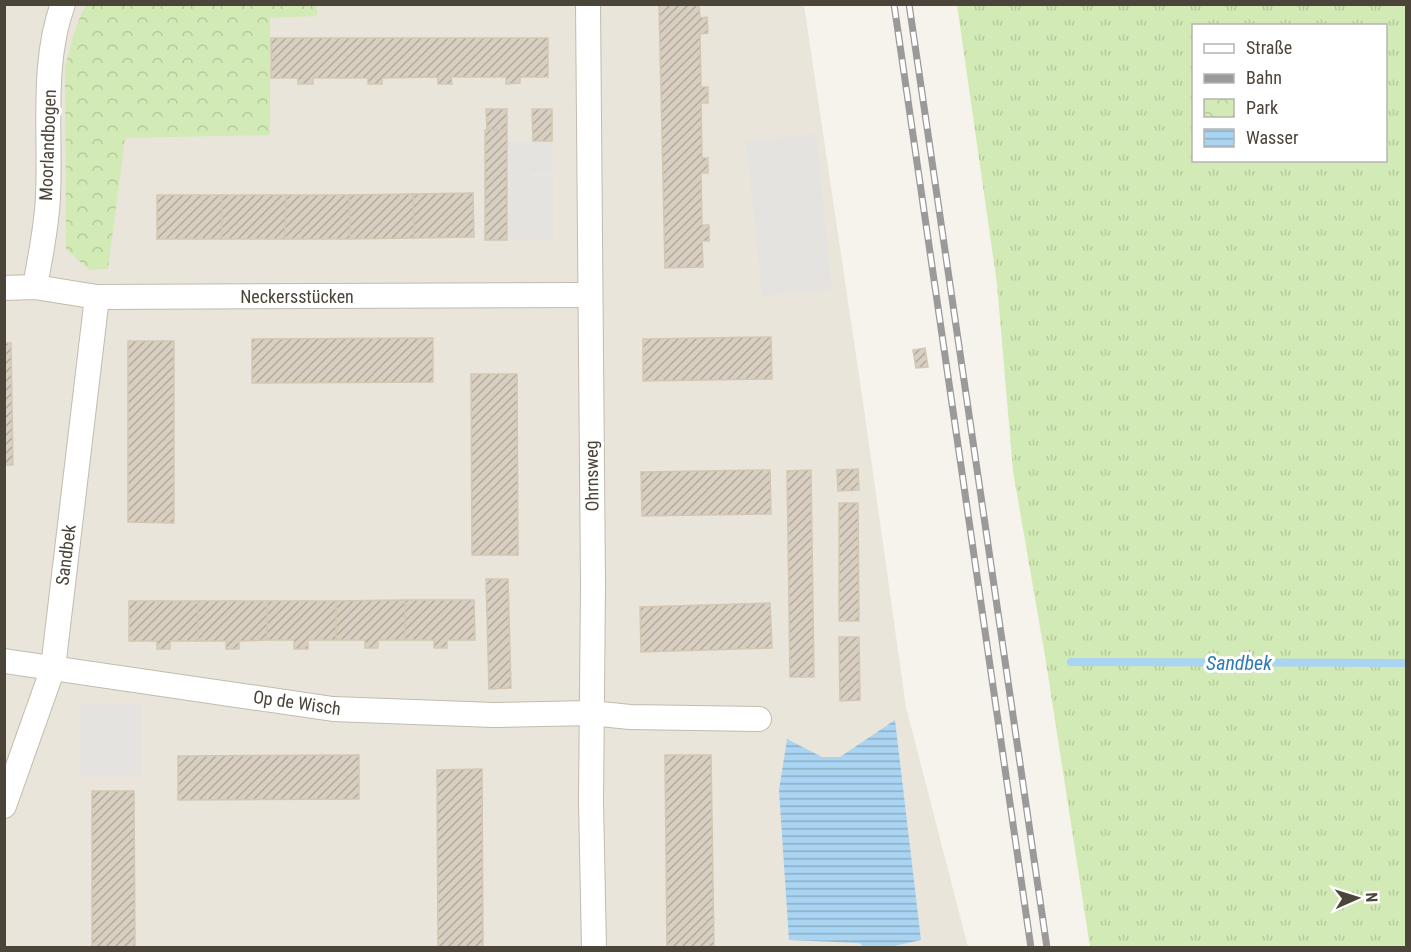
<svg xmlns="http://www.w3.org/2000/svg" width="1411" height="952" font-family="'Roboto Condensed',sans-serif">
  <defs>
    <pattern id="grass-tufts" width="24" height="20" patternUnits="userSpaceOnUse" patternTransform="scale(1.5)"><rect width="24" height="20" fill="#d2eab5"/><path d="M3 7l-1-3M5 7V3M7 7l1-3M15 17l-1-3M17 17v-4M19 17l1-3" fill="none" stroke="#b6ca9c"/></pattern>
    <pattern id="park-crowns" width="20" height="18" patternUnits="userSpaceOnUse" patternTransform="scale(1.5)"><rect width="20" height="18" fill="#d2eab5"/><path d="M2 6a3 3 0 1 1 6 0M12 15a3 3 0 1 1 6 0" fill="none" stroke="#b6ca9c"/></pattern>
    <pattern id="water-rules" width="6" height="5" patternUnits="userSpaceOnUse" patternTransform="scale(1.5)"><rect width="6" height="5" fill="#a9d4f2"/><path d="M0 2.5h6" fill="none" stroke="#8caec5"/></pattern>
    <pattern id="building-hatch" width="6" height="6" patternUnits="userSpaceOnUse" patternTransform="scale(1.5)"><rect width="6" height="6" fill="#d8cfc1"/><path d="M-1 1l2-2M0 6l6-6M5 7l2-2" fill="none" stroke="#b1aa9e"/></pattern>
  </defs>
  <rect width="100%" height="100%" fill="#f6f3ec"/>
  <path fill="#eae5da" d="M5 5H804L864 409 906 707 968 947 5 948Z"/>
  <path fill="url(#grass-tufts)" fill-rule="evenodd" d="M957 5H1406V947H1090L1046 662 1013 471 997 284ZM1194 26H1386V160H1194Z"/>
  <path fill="url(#park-crowns)" d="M87 5H317V16L270 18V135L125 138 108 269 89 270 66 249 65 68 73 36 82 12Z"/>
  <g fill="#e5e3e0">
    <path d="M816 134 832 289 762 296 746 141Z"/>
    <path d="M508 142H552L553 173H533L532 176H553V240H509Z"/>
    <path d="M80 704H141V776L80 777Z"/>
  </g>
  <path fill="url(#water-rules)" d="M895 720 921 940 890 947H864L859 943 789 940 779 790 787 739 822 757H840Z"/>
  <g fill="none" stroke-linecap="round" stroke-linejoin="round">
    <path stroke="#a9d4f2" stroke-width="8" d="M1071 662 1406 663"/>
  </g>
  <g fill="url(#building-hatch)" stroke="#d3c7b4" stroke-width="1.5">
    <path d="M659 4H699L700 18 707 17 708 33 700 34 701 87H708V103H701L702 158H708V173H701L702 225H709V241H702L703 267 665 268Z"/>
    <path d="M271 38H548V77H520V83L506 84V77H451L452 84H438V77L382 78V84H368V78H313V84H298V78H271Z"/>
    <path d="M486 109H507V130H487Z"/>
    <path d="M532 109H552V141H533Z"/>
    <rect x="485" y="130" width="22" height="110"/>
    <path d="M473 193 474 237 414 238 413 194Z"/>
    <path d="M413 194 414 238 350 239 349 195Z"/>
    <rect x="157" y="195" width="65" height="44"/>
    <path d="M222 195H286L285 239H222Z"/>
    <path d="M286 195H349L350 239H285Z"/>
    <path d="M771 337 772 379 643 381V339Z"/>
    <path d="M433 338V382L252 383V339Z"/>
    <path d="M128 341H174V523L128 522Z"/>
    <path d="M4 343H11L13 465H4Z"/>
    <path d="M925 348 928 367 916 368 913 350Z"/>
    <path d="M471 374H517L518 555H472Z"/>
    <path d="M858 469 859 490 838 491 837 470Z"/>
    <path d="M770 470 771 514 642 516 641 472Z"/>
    <path d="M811 470 814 677H790L787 471Z"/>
    <path d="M839 503H858L859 621H839Z"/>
    <path d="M486 579H508L511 688 489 689Z"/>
    <path d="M405 600V640H378V648H365V640H336V601Z"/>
    <path d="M405 600H474L475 640H447V648H434V640H405Z"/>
    <path d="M129 601H198V641H170V649H157V641H129Z"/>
    <path d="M198 601H267V640L239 641V649H226V641H198Z"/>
    <path d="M267 601H336V640H308V649H294V640H267Z"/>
    <path d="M770 603 772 648 641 652 640 607Z"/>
    <path d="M839 637H859L860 700 840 701Z"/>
    <path d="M359 755V799L178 800V756Z"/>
    <path d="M665 755H711L714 948H667Z"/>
    <path d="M482 769 483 948H438L437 770Z"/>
    <path d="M92 791H134L135 948H92Z"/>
  </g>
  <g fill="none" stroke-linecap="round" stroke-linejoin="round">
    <defs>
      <g id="minor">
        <path d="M588 4 593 585 591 802 594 948"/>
        <path d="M35 287C40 257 47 226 48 196 51 134 41 63 63 4"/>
        <path d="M4 288 35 287 97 297 590 295"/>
        <path d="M4 661 333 709 494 715 591 713 630 717 759 719"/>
        <path d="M4 806 53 668 97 297"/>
      </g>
    </defs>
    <use href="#minor" stroke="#c2bbae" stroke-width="26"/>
    <use href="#minor" stroke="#fff" stroke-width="24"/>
    <defs>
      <g id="rail">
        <path d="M894 4 1031 948"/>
        <path d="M909 4 1047 948"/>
      </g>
    </defs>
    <use href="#rail" stroke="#9a9a9a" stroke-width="7"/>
    <use href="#rail" stroke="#fff" stroke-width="4.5" stroke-dasharray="14" stroke-linecap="butt"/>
  </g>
  <g text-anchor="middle" stroke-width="6" stroke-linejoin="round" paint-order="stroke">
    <g font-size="18" fill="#4b4439" stroke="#fff">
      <text transform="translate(48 145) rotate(-88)" y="6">Moorlandbogen</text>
      <text x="297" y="303">Neckersstücken</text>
      <text transform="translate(592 476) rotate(-91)" y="6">Ohrnsweg</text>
      <text transform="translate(66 555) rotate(-83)" y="6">Sandbek</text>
      <text transform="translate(297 703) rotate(8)" y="6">Op de Wisch</text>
    </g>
    <g font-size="20" font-style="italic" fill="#2e7ab2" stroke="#fff">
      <text x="1239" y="670">Sandbek</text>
    </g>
  </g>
  <rect width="1411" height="952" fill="none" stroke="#4b4439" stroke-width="12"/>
  <rect x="1192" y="24" width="195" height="138" fill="#ffffff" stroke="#b7b4b0" stroke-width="1.5"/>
  <rect x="1204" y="44" width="30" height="9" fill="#ffffff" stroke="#b7b4b0" stroke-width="1.5"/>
  <text x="1246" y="54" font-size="18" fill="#4b4439">Straße</text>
  <rect x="1204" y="74" width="30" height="9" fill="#9a9a9a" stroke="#b7b4b0" stroke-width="1.5"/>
  <text x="1246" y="84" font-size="18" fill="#4b4439">Bahn</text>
  <rect x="1204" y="99" width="30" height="18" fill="url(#park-crowns)" stroke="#b7b4b0" stroke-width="1.5"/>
  <text x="1246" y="114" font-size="18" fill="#4b4439">Park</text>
  <rect x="1204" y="129" width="30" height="18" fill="url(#water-rules)" stroke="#b7b4b0" stroke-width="1.5"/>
  <text x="1246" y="144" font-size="18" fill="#4b4439">Wasser</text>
  <g transform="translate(1357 898) rotate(87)" stroke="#ffffff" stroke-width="4.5" paint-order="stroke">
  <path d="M0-4.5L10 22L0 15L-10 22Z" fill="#4b4439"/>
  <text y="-9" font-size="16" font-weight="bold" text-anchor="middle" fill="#4b4439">N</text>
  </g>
</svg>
